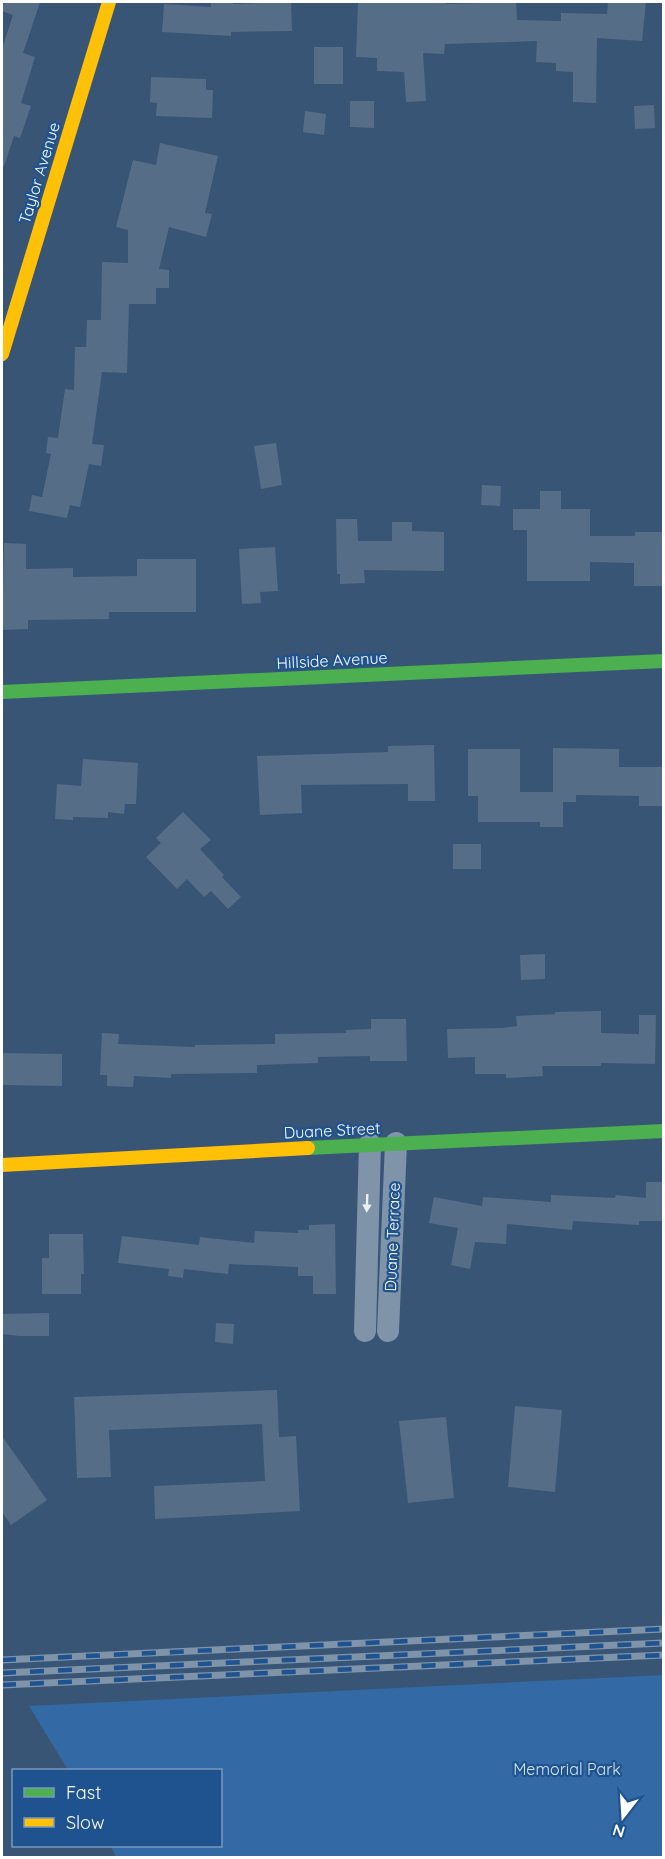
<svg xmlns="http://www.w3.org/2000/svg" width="665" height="1859" font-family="Quicksand,sans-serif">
  <rect width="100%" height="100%" fill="#385576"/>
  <path fill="#336aa5" d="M663 1675V1857H116L111 1846H220V1770H68L29 1706Z"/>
  <g fill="#566d87">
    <path d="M2 2H40L23 53 35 57 21 103 31 106 20 138 14 136 4 166H2V49L13 15 2 11Z"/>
    <path d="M211 2H233V4L291 2 292 31 231 32V36L162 32 164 4 211 7Z"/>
    <path d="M358 2H446V4L516 2 517 20 561 21V13L607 14 608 2H646L642 41 597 38 596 103 573 102V72L556 71V63L536 62 537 41 445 44 444 54 423 53 426 101 406 102 404 72 377 71V58L356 57Z"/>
    <rect x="314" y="47" width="29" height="37"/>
    <path d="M151 77 206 79V90H213L212 118 156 116 157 103 150 102Z"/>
    <path d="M350 101H374V128L350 127Z"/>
    <path d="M654 105 655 128 635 129 634 106Z"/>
    <path d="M305 111 326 114 324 135 303 132Z"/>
    <path d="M160 143 218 156 205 213 212 214 206 237 169 227 159 269 169 270V288H156V304H129L127 373 102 372 92 444 104 445 101 466 89 464 80 507 70 505 67 518 29 511 32 495 42 497 51 454 46 453 48 437 58 438 65 389 74 390 75 347H86L87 320H101L102 262 128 263V230L116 227 133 160 156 165Z"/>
    <path d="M276 443 282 485 261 489 254 446Z"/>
    <path d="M482 485 501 486 500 506 481 505Z"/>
    <path d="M540 491H561V509H590V536H635V532H663V586H634V563L590 562V581H527V530H513V509H540Z"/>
    <path d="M336 519H357L358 541H392V522H412V531L444 532V571L364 570 365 583 340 584V574H337Z"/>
    <path d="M4 543 26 544V569L73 568V577L137 576V559H196V612H109V619L28 620V629L2 630Z"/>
    <path d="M275 547 278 591 260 592 261 603 242 604 239 549Z"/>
    <path d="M434 745 435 801H408V784L301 785 302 813 260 815 257 756 388 752V746Z"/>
    <path d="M553 748 619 749V767H663V806H639V796L576 795V802H563V827H540V822H478V796H468V749H520V792H553Z"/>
    <path d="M83 759 138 763 136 804H125L124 814 108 812V818L73 817V820L55 819 57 784 81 786Z"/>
    <path d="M183 812 211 840 200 849 224 875 222 877 241 897 228 909 211 891 204 897 187 879 177 889 146 857 161 843 156 838Z"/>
    <rect x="453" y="844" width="28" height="25"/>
    <path d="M545 954V979L521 980 520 955Z"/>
    <path d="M601 1011V1033L639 1034V1015H656L655 1064 601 1063V1066H542L543 1076 506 1078V1074H475V1057L448 1058 447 1029 503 1028 517 1026 516 1016 555 1014V1012Z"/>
    <path d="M371 1019H406L407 1061H370V1056L318 1057V1063L257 1065V1073L171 1074V1078L134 1076 133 1087 107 1086V1075H100L102 1033 119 1034 118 1044 195 1047V1045L275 1044V1034L346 1033V1030L371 1029Z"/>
    <path d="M2 1053 62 1054V1086L2 1085Z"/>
    <path d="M646 1182H663V1221H639V1225L573 1221 572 1230 507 1224 506 1244 475 1242 470 1269 451 1265 458 1228 429 1223 434 1197 482 1206 483 1197 551 1202V1195L615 1198 616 1195 646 1198Z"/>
    <path d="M335 1224 336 1294H313V1276H298V1267L229 1264 228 1274 184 1269 183 1278 168 1276 169 1269 118 1263 122 1236 199 1245 200 1237 254 1243 255 1231 298 1233V1230H309V1225Z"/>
    <path d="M49 1234H83L84 1274H81V1294H42V1258H49Z"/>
    <path d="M49 1313V1336H19L2 1334V1314Z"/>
    <path d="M216 1323 234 1324 233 1344 215 1342Z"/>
    <path d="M277 1390 279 1437 296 1436 300 1511 155 1519 154 1486 265 1481 262 1424 109 1430 111 1477 77 1478 74 1397Z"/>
    <path d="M515 1406 562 1410 555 1492 508 1487Z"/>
    <path d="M446 1417 454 1498 408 1503 399 1421Z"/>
    <path d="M2 1436 47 1500 11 1525 2 1512Z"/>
  </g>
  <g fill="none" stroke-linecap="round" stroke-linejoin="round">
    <g stroke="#7f94a9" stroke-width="22">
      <path d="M365 1331 370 1144"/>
      <path d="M388 1331 396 1143"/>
    </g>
    <g stroke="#4caf50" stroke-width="14">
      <path d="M2 692 664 661"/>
      <path d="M308 1148 664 1131"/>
    </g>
    <g stroke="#ffc107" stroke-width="14">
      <path d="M2 354 109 2"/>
      <path d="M2 1165 308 1148"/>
    </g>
    <defs>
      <g id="rail">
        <path d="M2 1660 664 1629"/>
        <path d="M2 1673 664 1643"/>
        <path d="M2 1685 664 1655"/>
      </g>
    </defs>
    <use href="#rail" stroke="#7f93a9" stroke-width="7"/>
    <use href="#rail" stroke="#1f538f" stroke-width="4.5" stroke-dasharray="14" stroke-linecap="butt"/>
  </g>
  <defs><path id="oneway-solid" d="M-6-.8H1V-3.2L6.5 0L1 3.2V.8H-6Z" transform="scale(1.5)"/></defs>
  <use fill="#eceff2" href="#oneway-solid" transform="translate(367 1203) rotate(92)"/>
  <g text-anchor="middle" stroke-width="4.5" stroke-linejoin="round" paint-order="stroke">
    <g font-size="16" fill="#fff" stroke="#1f538f">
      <text transform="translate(39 173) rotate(-73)" y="6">Taylor Avenue</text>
      <text transform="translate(332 660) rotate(-3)" y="6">Hillside Avenue</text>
      <text transform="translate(332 1130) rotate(-3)" y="6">Duane Street</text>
      <text transform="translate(392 1237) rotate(-88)" y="6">Duane Terrace</text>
    </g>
    <g font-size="16" fill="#d3e6f9" stroke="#1f538f">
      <text x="567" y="1775">Memorial Park</text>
    </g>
  </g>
  <rect width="665" height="1859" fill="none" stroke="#ffffff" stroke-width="6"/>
  <rect x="12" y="1769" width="210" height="78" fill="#1f538f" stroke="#7998bc" stroke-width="1.5"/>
  <rect x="24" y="1788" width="30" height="9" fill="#4caf50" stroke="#7998bc" stroke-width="1.5"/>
  <text x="66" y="1799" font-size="18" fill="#ffffff">Fast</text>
  <rect x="24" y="1818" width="30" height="9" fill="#ffc107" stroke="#7998bc" stroke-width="1.5"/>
  <text x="66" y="1829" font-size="18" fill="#ffffff">Slow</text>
  <g transform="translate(623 1817) rotate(197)" stroke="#1f538f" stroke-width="4.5" paint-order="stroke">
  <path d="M0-4.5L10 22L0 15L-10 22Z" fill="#ffffff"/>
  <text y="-9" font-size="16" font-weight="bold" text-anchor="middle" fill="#ffffff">N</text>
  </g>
</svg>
